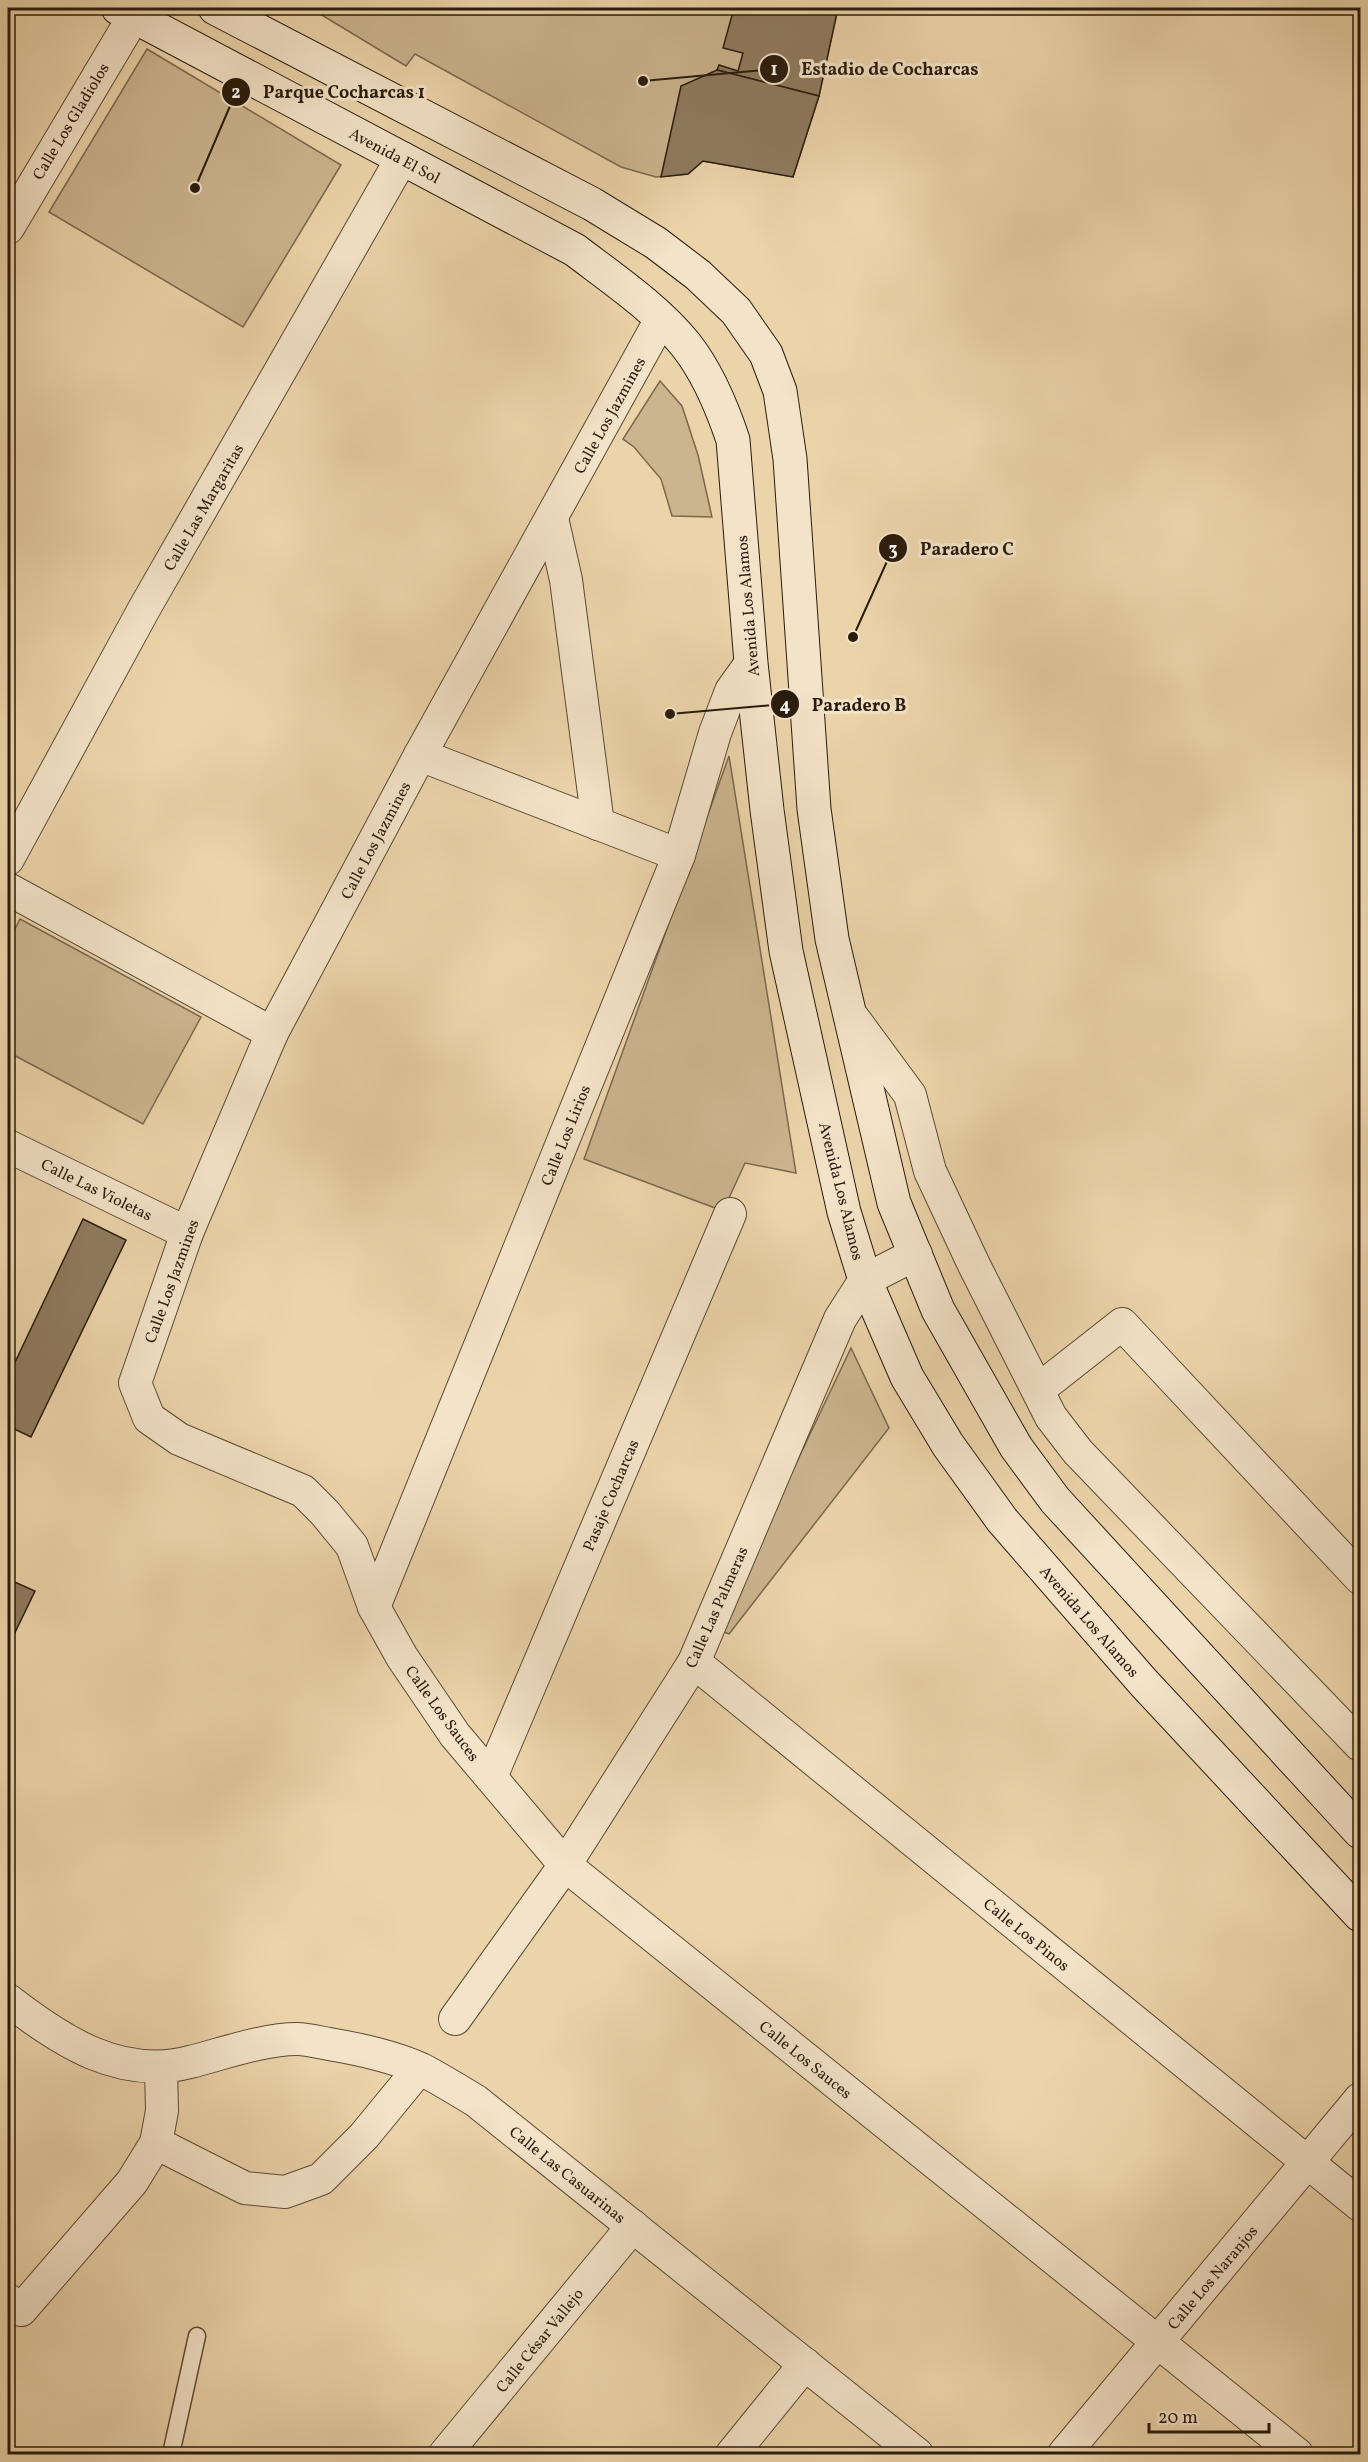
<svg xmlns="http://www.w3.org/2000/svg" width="1368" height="2462" font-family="Vollkorn,serif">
  <rect width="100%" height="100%" fill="#ecd4aa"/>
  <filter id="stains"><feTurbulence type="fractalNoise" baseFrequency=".00333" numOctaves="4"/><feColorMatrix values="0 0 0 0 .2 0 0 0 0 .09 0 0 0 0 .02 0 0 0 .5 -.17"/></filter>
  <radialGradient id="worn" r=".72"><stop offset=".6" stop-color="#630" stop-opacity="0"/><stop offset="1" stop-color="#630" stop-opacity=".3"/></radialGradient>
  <g fill="#cbb58f" stroke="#7a684e" stroke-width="1.5">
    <path d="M310 8H838L819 96 793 177 703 161 688 174 656 177 621 167 415 54 406 66Z"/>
    <path d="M147 49 341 165 243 327 49 212Z"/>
    <path d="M660 381 682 406 698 455 712 517 672 516 661 479 634 447 623 439Z"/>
    <path d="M729 756 796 1173 745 1163 723 1211 584 1159Z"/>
    <path d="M20 919 201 1017 143 1124 8 1052V943Z"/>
    <path d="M851 1348 889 1428 729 1634 720 1630 722 1619Z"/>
  </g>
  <g fill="#8e7b5e" stroke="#291b0c" stroke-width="1.5">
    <path d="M734 8H838L819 96 717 70 719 65 738 71 743 53 723 48Z"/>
    <path d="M717 70 819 96 793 177 703 161 688 174 661 177 681 86Z"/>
    <path d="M83 1219 126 1240 31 1437 8 1426V1377Z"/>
    <path d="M8 1579 35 1591 8 1647Z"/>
  </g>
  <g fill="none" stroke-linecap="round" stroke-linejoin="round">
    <defs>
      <path id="lane" d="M171 2454 197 2336"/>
      <g id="street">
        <path d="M8 228 134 16"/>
        <path d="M661 319 420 755 272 1033 187 1233 135 1383 149 1418 179 1439 303 1491 325 1513 352 1546 374 1607 402 1657 455 1735 565 1865 1297 2454"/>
        <path d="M552 518 566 580 598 824"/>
        <path d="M420 755 679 855"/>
        <path d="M8 859 144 609 402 158"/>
        <path d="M8 889 272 1033"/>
        <path d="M851 1015 910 1095 930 1171 974 1265 1051 1417 1078 1452 1360 1745"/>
        <path d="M8 1146 187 1233"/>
        <path d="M1038 1390 1122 1324 1360 1578"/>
        <path d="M374 1607 679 855 715 733 731 691 751 663"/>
        <path d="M694 1662 1360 2205"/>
        <path d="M491 1777 730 1214"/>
        <path d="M8 2000C61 2041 120 2080 190 2062 222 2054 264 2039 297 2039 307 2039 318 2042 329 2044 359 2049 392 2056 421 2069 440 2079 458 2090 476 2101L917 2454"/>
        <path d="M455 2019 565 1865 694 1662 840 1319 865 1280 916 1254"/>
        <path d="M156 2143 245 2188 285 2192 321 2179 364 2136 419 2069"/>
        <path d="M8 2300 21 2310 132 2182 156 2143 162 2111 161 2068"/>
        <path d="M445 2454 633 2226"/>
        <path d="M732 2454 805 2364"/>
        <path d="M1064 2454 1360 2099"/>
      </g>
      <g id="secondary">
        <path d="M118 8 575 250C613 279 656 308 686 345 708 373 722 407 733 440L751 663 767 810 786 951 844 1212 865 1280 907 1377 948 1445 1002 1520 1143 1682 1360 1915"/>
        <path d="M215 8 592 204 656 243 698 275 736 311 766 354 780 391 790 459 814 809 832 939 894 1203 938 1310 1016 1447 1055 1500 1360 1832"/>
      </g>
    </defs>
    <use href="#lane" stroke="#5a4934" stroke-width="19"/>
    <use href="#street" stroke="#5a4934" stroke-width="34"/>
    <use href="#secondary" stroke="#291b0c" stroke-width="35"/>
    <use href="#lane" stroke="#f3e3c8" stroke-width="16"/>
    <use href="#street" stroke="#f3e3c8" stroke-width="32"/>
    <use href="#secondary" stroke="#f3e3c8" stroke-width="33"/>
  </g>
  <g text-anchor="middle" stroke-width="6" stroke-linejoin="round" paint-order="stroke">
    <g font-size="16" fill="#291b0c" stroke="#f3e3c8">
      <text transform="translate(70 121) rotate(-59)" y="6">Calle Los Gladiolos</text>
      <text transform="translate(395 155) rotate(28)" y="6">Avenida El Sol</text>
      <text transform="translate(609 415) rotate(-61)" y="6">Calle Los Jazmines</text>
      <text transform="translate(203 507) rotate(-60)" y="6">Calle Las Margaritas</text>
      <text transform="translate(747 606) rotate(-95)" y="6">Avenida Los Alamos</text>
      <text transform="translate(375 840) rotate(-62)" y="6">Calle Los Jazmines</text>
      <text transform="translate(565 1135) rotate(-68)" y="6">Calle Los Lirios</text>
      <text transform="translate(97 1189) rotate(26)" y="6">Calle Las Violetas</text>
      <text transform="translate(842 1191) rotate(76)" y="6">Avenida Los Alamos</text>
      <text transform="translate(171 1281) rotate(-70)" y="6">Calle Los Jazmines</text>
      <text transform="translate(610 1495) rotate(-67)" y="6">Pasaje Cocharcas</text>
      <text transform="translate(716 1607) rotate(-66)" y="6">Calle Las Palmeras</text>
      <text transform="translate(1090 1621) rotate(49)" y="6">Avenida Los Alamos</text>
      <text transform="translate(443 1713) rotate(54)" y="6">Calle Los Sauces</text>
      <text transform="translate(1027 1934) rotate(39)" y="6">Calle Los Pinos</text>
      <text transform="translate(806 2059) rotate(39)" y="6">Calle Los Sauces</text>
      <text transform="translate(568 2174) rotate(39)" y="6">Calle Las Casuarinas</text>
      <text transform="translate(1212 2277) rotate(-50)" y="6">Calle Los Naranjos</text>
      <text transform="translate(539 2340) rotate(-51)" y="6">Calle César Vallejo</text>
    </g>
  </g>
  <path fill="none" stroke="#291b0c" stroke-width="2" d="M643 81L774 69M195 188L236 92M853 637L893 548M670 714L785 704"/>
  <g fill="#291b0c" stroke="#f3e3c8" stroke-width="2">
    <circle cx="643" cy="81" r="6"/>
    <circle cx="195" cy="188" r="6"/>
    <circle cx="853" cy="637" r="6"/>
    <circle cx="670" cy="714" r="6"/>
    <circle cx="774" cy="69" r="15"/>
    <circle cx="236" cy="92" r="15"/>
    <circle cx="893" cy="548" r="15"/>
    <circle cx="785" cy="704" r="15"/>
  </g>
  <g font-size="18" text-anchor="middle" font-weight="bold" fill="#fff">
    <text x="774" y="75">1</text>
    <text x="236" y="98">2</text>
    <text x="893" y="555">3</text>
    <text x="785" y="711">4</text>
  </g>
  <g font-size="18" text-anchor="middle" font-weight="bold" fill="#291b0c" stroke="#f3e3c8" stroke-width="6" stroke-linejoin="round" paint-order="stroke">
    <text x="890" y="75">Estadio de Cocharcas</text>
    <text x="344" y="98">Parque Cocharcas 1</text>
    <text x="967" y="555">Paradero C</text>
    <text x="859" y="711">Paradero B</text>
  </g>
  <rect width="1368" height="2462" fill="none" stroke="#ecd4aa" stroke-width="30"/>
  <rect x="9" y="9" width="1350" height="2444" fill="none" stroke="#291b0c" stroke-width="3"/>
  <rect x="15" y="15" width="1338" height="2432" fill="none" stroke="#291b0c" stroke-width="1.5"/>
  <path d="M1149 2423v9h120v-9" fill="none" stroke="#291b0c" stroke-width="3"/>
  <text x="1158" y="2423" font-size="18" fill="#291b0c" stroke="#f3e3c8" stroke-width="4.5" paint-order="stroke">20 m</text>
  <rect width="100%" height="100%" filter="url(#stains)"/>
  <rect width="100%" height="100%" fill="url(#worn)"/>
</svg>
